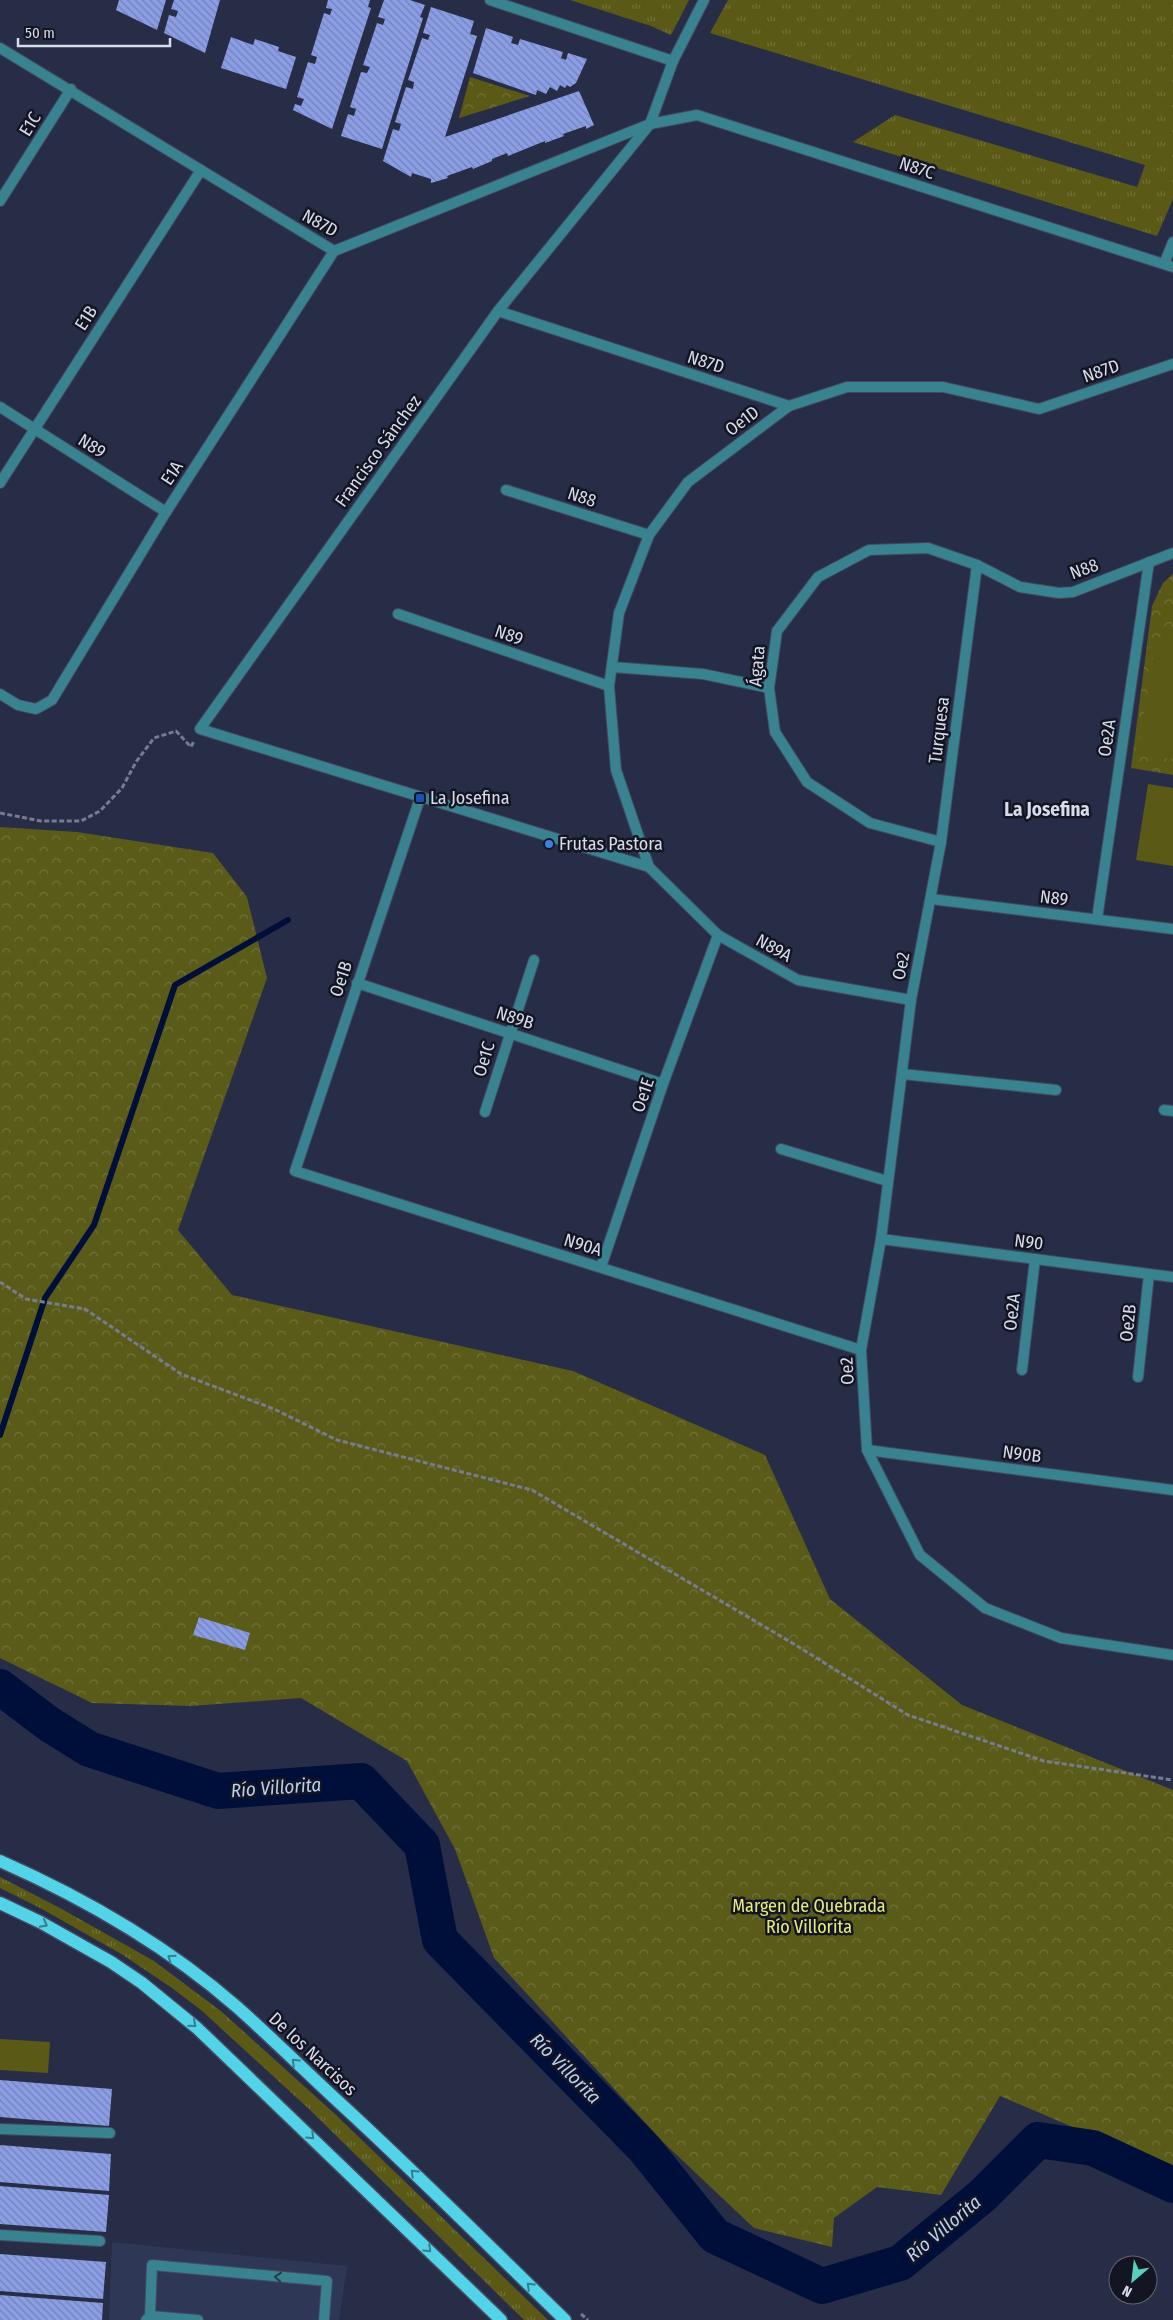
<svg xmlns="http://www.w3.org/2000/svg" width="1173" height="2320" font-family="'Fira Sans Condensed',sans-serif">
  <defs>
    <pattern id="grass-tufts" width="24" height="20" patternUnits="userSpaceOnUse" patternTransform="scale(1.25)"><rect width="24" height="20" fill="#5a5a16"/><path d="M3 7l-1-3M5 7V3M7 7l1-3M15 17l-1-3M17 17v-4M19 17l1-3" fill="none" stroke="#717138"/></pattern>
    <pattern id="forest-crowns" width="20" height="18" patternUnits="userSpaceOnUse" patternTransform="scale(1.25)"><rect width="20" height="18" fill="#5a5b19"/><path d="M2 6a3 3 0 1 1 6 0M12 15a3 3 0 1 1 6 0" fill="none" stroke="#71723b"/></pattern>
    <pattern id="park-crowns" width="20" height="18" patternUnits="userSpaceOnUse" patternTransform="scale(1.25)"><rect width="20" height="18" fill="#5a5a16"/><path d="M2 6a3 3 0 1 1 6 0M12 15a3 3 0 1 1 6 0" fill="none" stroke="#717138"/></pattern>
    <pattern id="building-back-hatch" width="6" height="6" patternUnits="userSpaceOnUse" patternTransform="scale(1.25)"><rect width="6" height="6" fill="#8a9de5"/><path d="M-1 5l2 2M0 0l6 6M5-1l2 2" fill="none" stroke="#7482b6"/></pattern>
  </defs>
  <rect width="100%" height="100%" fill="#272d46"/>
  <path fill="#2f3756" d="M112 2242 347 2266 339 2320H109Z"/>
  <g fill="url(#grass-tufts)">
    <path d="M570 0H689L671 35 651 26Z"/>
    <path d="M728 0H1173V199L1157 236 853 142 895 115 1137 187 1145 165 710 33Z"/>
    <path d="M0 1877 60 1908 154 1961 222 2012 335 2114 548 2320H524L310 2110 201 2010 172 1988 123 1955 42 1909 0 1888Z"/>
  </g>
  <path fill="url(#forest-crowns)" d="M0 827 77 832 213 853 247 897 267 978 178 1230 232 1295 573 1371 765 1455 830 1599 962 1705 1173 1790V2170L1000 2096 941 2195 877 2187 834 2218 832 2247 754 2228 663 2142 494 1958 455 1849 407 1761 301 1698 191 1706 92 1703 0 1658Z"/>
  <g fill="url(#park-crowns)">
    <path d="M470 77 530 96 459 118Z"/>
    <path d="M1173 574V775L1131 768 1152 606 1163 583Z"/>
  </g>
  <g fill="#5a5a16">
    <path d="M1156 637 1173 640V759L1138 753Z"/>
    <path d="M1148 784 1173 788V866L1136 860Z"/>
    <path d="M0 2039 50 2042 48 2073 0 2070Z"/>
  </g>
  <g fill="none" stroke-linecap="round" stroke-linejoin="round">
    <path stroke="#000f39" stroke-width="6" d="M0 1435 45 1298 94 1225 175 985 288 920"/>
    <path stroke="#000f39" stroke-width="36" d="M0 1687 49 1724 89 1749 218 1791 361 1781 422 1845 440 1940 644 2148 715 2236 822 2286 900 2263 982 2196 1038 2140 1093 2148 1173 2185"/>
  </g>
  <g fill="url(#building-back-hatch)">
    <path d="M119 0H166L157 30 116 10Z"/>
    <path d="M174 0H220L205 53 164 33 169 15 176 17 178 11 171 9Z"/>
    <path d="M328 0H370L368 7 371 8 332 129 293 110 295 104 301 106 304 99 297 97 308 62 315 64 317 57 311 55 324 13 330 15 332 9 326 8Z"/>
    <path d="M384 0H410L425 5 420 17 423 18 382 149 341 136 348 114 354 116 356 109 350 107 361 72 367 73 370 67 363 65 377 23 383 25 385 19 378 17Z"/>
    <path d="M431 7 474 21 470 34 477 36 445 137 579 91 594 125 586 129V126L563 134 564 136 545 143V141L508 156 507 153 492 159V161L473 169 472 167 447 176 448 178 431 183V179L412 173 411 177 383 161 393 129 399 131 401 124 395 122 406 87 413 89 414 82 408 80 422 38 428 40 430 35 423 33Z"/>
    <path d="M486 28 513 37 511 43 518 45 520 39 563 52 561 58 566 60 568 53 587 59 576 83 570 87 567 85 565 88 560 85 557 91 550 87 546 94 537 90 536 95 473 73Z"/>
    <path d="M231 37 253 45 255 39 279 47 278 51 296 57 286 89 221 68Z"/>
    <path d="M199 1617 250 1633 245 1650 193 1635Z"/>
    <path d="M0 2080 112 2089 109 2126 0 2117Z"/>
    <path d="M0 2145 111 2154 109 2191 0 2182Z"/>
    <path d="M0 2186 109 2195 106 2232 0 2224Z"/>
    <path d="M0 2254 106 2262 103 2299 0 2291Z"/>
    <path d="M0 2295 103 2303 102 2320H0Z"/>
  </g>
  <g fill="none" stroke-linecap="round" stroke-linejoin="round">
    <defs>
      <g id="lane">
        <path d="M490 0 673 61"/>
        <path d="M150 2316 198 2320"/>
        <path d="M146 2320 150 2316 152 2265 327 2281 324 2320"/>
      </g>
      <g id="street">
        <path d="M0 48 334 251"/>
        <path d="M0 201 71 89"/>
        <path d="M334 251 650 124 697 115 1173 267"/>
        <path d="M1164 264 1173 242"/>
        <path d="M498 311 789 406"/>
        <path d="M0 407 166 512"/>
        <path d="M0 483 201 170"/>
        <path d="M506 490 649 535"/>
        <path d="M977 565 941 842 911 1000 881 1239 861 1350 867 1450 920 1555 985 1608 1061 1638 1173 1655"/>
        <path d="M398 614 609 686"/>
        <path d="M612 667 703 674 769 688"/>
        <path d="M0 694 18 705 36 709 52 700 166 512 334 251"/>
        <path d="M420 798 295 1171 861 1350"/>
        <path d="M941 842 870 823 807 782 775 732 769 688 777 631 818 577 869 550 928 548 977 565 1020 587 1059 593 1073 592 1173 553"/>
        <path d="M649 867 200 729 498 311 650 124 673 61 704 0"/>
        <path d="M931 899 1173 929"/>
        <path d="M1097 919 1149 562"/>
        <path d="M357 983 663 1084"/>
        <path d="M911 1000 798 980 718 935 649 867 616 770 609 686 619 613 649 535 688 482 789 406 847 387H943L1039 409 1173 364"/>
        <path d="M902 1074 1056 1090"/>
        <path d="M1164 1110 1173 1111"/>
        <path d="M485 1112 534 960"/>
        <path d="M781 1149 887 1181"/>
        <path d="M881 1239 1173 1277"/>
        <path d="M601 1267 663 1084 718 935"/>
        <path d="M1022 1370 1035 1259"/>
        <path d="M1138 1377 1149 1274"/>
        <path d="M867 1450 1173 1490"/>
        <path d="M0 2129 110 2133"/>
        <path d="M0 2235 100 2241"/>
      </g>
      <g id="primary">
        <path d="M0 1861C84 1898 167 1946 237 2007 273 2039 307 2073 342 2105 418 2175 491 2248 565 2320"/>
        <path d="M0 1903 40 1922 111 1962 142 1983 197 2028 501 2320"/>
      </g>
    </defs>
    <use href="#lane" stroke="#434961" stroke-width="12"/>
    <use href="#street" stroke="#434961" stroke-width="12"/>
    <use href="#primary" stroke="#434961" stroke-width="15"/>
    <g stroke="#777c91" stroke-width="3" stroke-dasharray="5 2.5" stroke-linecap="butt">
      <path d="M0 813 41 821H81L100 811 122 788 136 762 154 738 176 731 191 747 194 741"/>
      <path d="M0 1282 26 1299 85 1309 181 1374 274 1409 337 1440 532 1490 794 1644 908 1715 1044 1761 1173 1780"/>
      <path d="M581 2314 588 2320"/>
    </g>
    <use href="#lane" stroke="#38838f" stroke-width="10"/>
    <use href="#street" stroke="#38838f" stroke-width="10"/>
    <use href="#primary" stroke="#53d3e7" stroke-width="12"/>
  </g>
  <defs><path id="oneway-chevron" d="M-2-3.5L2.5 0L-2 3.5" fill="none" stroke-width="1.6" stroke-linecap="round" stroke-linejoin="round" transform="scale(1.25)"/></defs>
  <g stroke="#367e8e">
    <use href="#oneway-chevron" transform="translate(44 1924) rotate(28)"/>
    <use href="#oneway-chevron" transform="translate(171 1958) rotate(-146)"/>
    <use href="#oneway-chevron" transform="translate(193 2024) rotate(40)"/>
    <use href="#oneway-chevron" transform="translate(295 2062) rotate(-137)"/>
    <use href="#oneway-chevron" transform="translate(311 2136) rotate(44)"/>
    <use href="#oneway-chevron" transform="translate(414 2173) rotate(-136)"/>
    <use href="#oneway-chevron" transform="translate(428 2249) rotate(44)"/>
    <use href="#oneway-chevron" transform="translate(530 2286) rotate(-136)"/>
  </g>
  <use stroke="#203c48" href="#oneway-chevron" transform="translate(278 2277) rotate(-175)"/>
  <rect fill="#1a4fb4" stroke="#131622" stroke-width="2" x="415" y="793" width="10" height="10" rx="2.5"/>
  <circle fill="#3f7fe0" stroke="#131622" stroke-width="2" cx="549" cy="844" r="5"/>
  <g text-anchor="middle" stroke-width="5" stroke-linejoin="round" paint-order="stroke">
    <g font-size="18" fill="#d7dcec" stroke="#131622">
      <text transform="translate(30 124) rotate(-58)" y="6">E1C</text>
      <text transform="translate(917 168) rotate(18)" y="6">N87C</text>
      <text transform="translate(320 223) rotate(29)" y="6">N87D</text>
      <text transform="translate(86 318) rotate(-57)" y="6">E1B</text>
      <text transform="translate(706 362) rotate(18)" y="6">N87D</text>
      <text transform="translate(1101 371) rotate(-19)" y="6">N87D</text>
      <text transform="translate(742 421) rotate(-37)" y="6">Oe1D</text>
      <text transform="translate(92 446) rotate(32)" y="6">N89</text>
      <text transform="translate(378 451) rotate(-54)" y="6">Francisco Sánchez</text>
      <text transform="translate(172 473) rotate(-57)" y="6">E1A</text>
      <text transform="translate(582 497) rotate(18)" y="6">N88</text>
      <text transform="translate(1084 569) rotate(-20)" y="6">N88</text>
      <text transform="translate(509 635) rotate(19)" y="6">N89</text>
      <text transform="translate(757 666) rotate(-85)" y="6">Ágata</text>
      <text transform="translate(939 730) rotate(-83)" y="6">Turquesa</text>
      <text transform="translate(1107 738) rotate(-82)" y="6">Oe2A</text>
      <text transform="translate(1054 898) rotate(7)" y="6">N89</text>
      <text transform="translate(774 948) rotate(29)" y="6">N89A</text>
      <text transform="translate(901 966) rotate(-79)" y="6">Oe2</text>
      <text transform="translate(341 979) rotate(-72)" y="6">Oe1B</text>
      <text transform="translate(515 1018) rotate(18)" y="6">N89B</text>
      <text transform="translate(484 1059) rotate(-73)" y="6">Oe1C</text>
      <text transform="translate(643 1095) rotate(-71)" y="6">Oe1E</text>
      <text transform="translate(1029 1242) rotate(7)" y="6">N90</text>
      <text transform="translate(583 1245) rotate(17)" y="6">N90A</text>
      <text transform="translate(1012 1312) rotate(-84)" y="6">Oe2A</text>
      <text transform="translate(1128 1323) rotate(-84)" y="6">Oe2B</text>
      <text transform="translate(847 1371) rotate(-93)" y="6">Oe2</text>
      <text transform="translate(1022 1454) rotate(7)" y="6">N90B</text>
      <text transform="translate(313 2054) rotate(43)" y="6">De los Narcisos</text>
    </g>
    <g font-size="18" fill="#d7dcec" stroke="#131622" text-anchor="start">
      <text x="430" y="804">La Josefina</text>
      <text x="559" y="850">Frutas Pastora</text>
    </g>
    <g font-size="18" fill="#e9eb79" stroke="#131622">
      <text x="809" y="1912">Margen de Quebrada<tspan x="809" dy="21">Río Villorita</tspan></text>
    </g>
    <g font-size="19" font-weight="bold" fill="#d7dcec" stroke="#131622">
      <text x="1047" y="816">La Josefina</text>
    </g>
    <g font-size="19" font-style="italic" fill="#bacff3" stroke="#131622">
      <text transform="translate(276 1787) rotate(-4)" y="7">Río Villorita</text>
      <text transform="translate(566 2068) rotate(45)" y="7">Río Villorita</text>
      <text transform="translate(943 2228) rotate(-40)" y="7">Río Villorita</text>
    </g>
  </g>
  <g transform="translate(1133 2280) rotate(208)"><circle r="24" fill="#131622" stroke="#616573"/>
  <path d="M0-4L9 19L0 12L-9 19Z" fill="#5acebd"/>
  <text y="-8" font-size="14" font-weight="bold" text-anchor="middle" fill="#d7dcec">N</text>
  </g>
  <path d="M18 38v8h152v-8" fill="none" stroke="#d7dcec" stroke-width="2.5"/>
  <text x="25" y="38" font-size="15" fill="#d7dcec" stroke="#131622" stroke-width="4" paint-order="stroke">50 m</text>
</svg>
